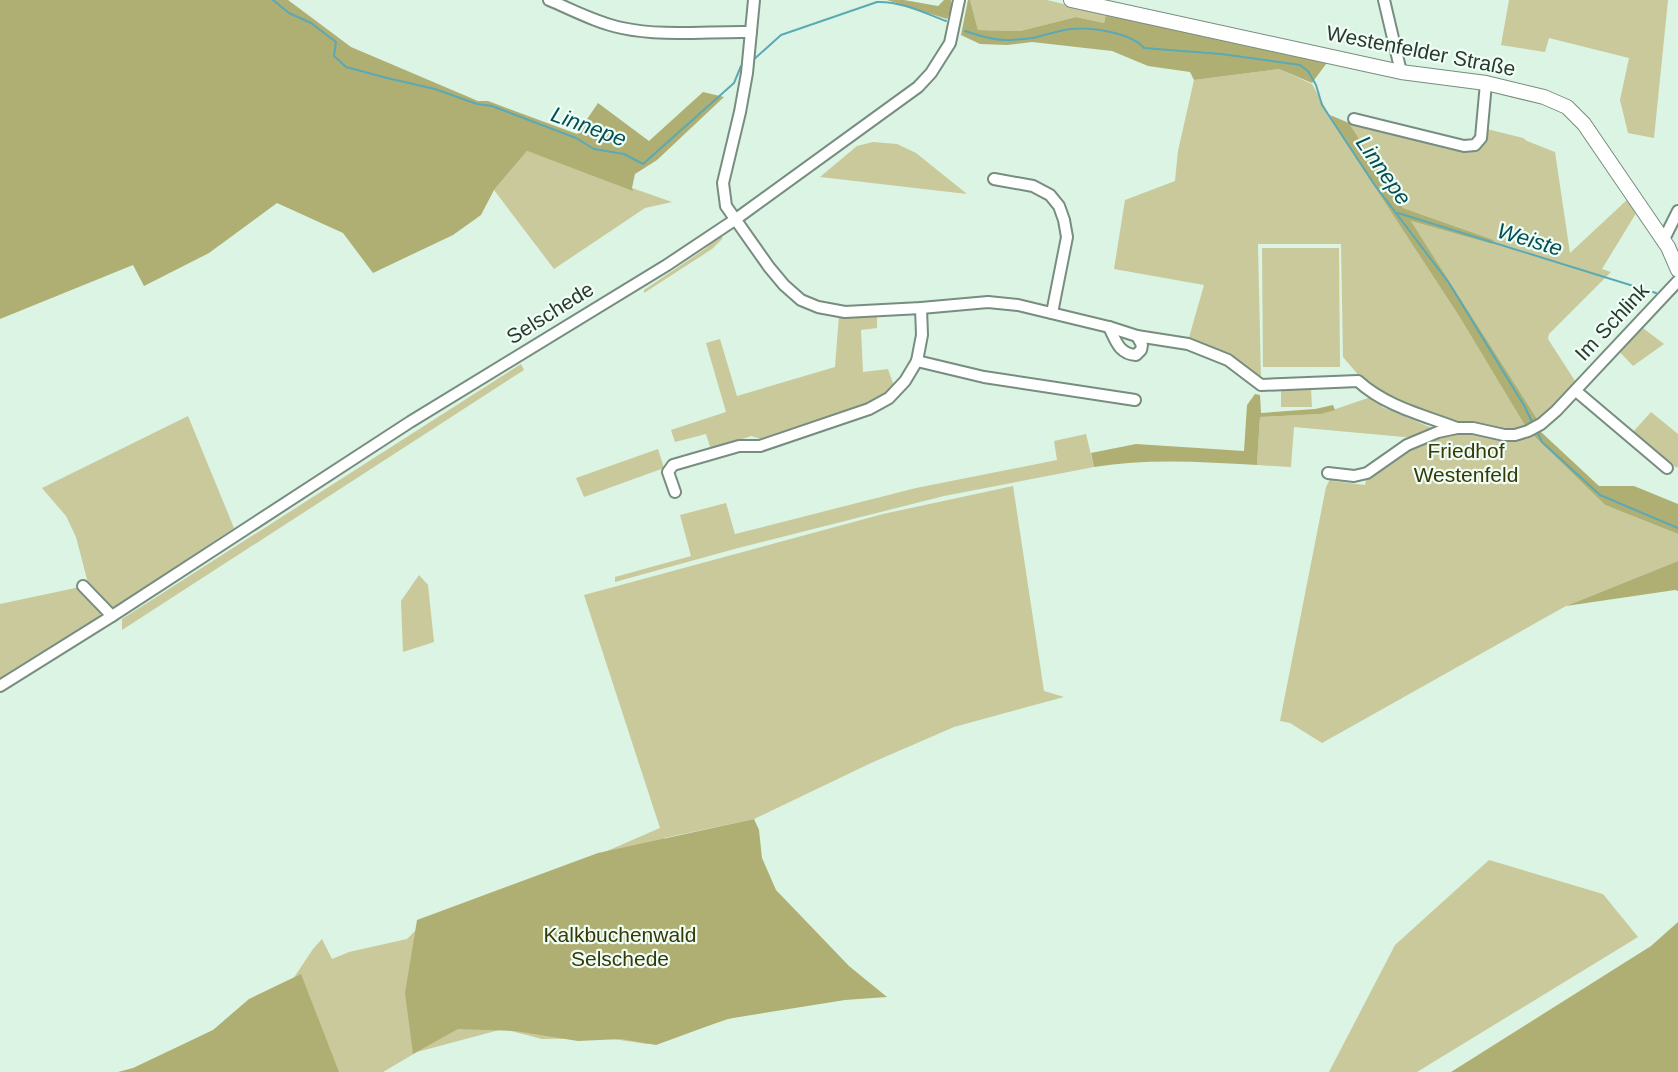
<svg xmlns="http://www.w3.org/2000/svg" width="1678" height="1072" font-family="Helvetica,sans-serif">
  <rect width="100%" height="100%" fill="#dbf4e4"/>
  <g fill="#c9c99b">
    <path d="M970 0H1047L1106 14 1104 23 1076 17 1020 31 978 30Z"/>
    <path d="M1509 0H1668L1654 138 1628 133 1620 100 1629 58 1549 38 1545 52 1501 45Z"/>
    <path d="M1279 69 1312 84 1340 134 1459 316 1527 429 1516 432 1461 426 1373 392 1343 357 1341 244H1258L1261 381 1188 341 1204 285 1114 269 1125 200 1175 181 1178 151 1194 80Z"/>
    <path d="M1349 123 1467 150 1487 129 1523 138 1527 141 1555 152 1570 253 1629 198 1638 210 1602 269 1611 272 1549 334 1548 339 1577 384 1539 422 1411 221 1492 244 1494 240 1403 208Z"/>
    <path d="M873 142 897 144 916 153 967 194 820 177 857 146Z"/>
    <path d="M527 151 632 190V188L672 202 645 208 554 269 494 190Z"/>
    <path d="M720 236 723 238 712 249 644 293V290L705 249Z"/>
    <path d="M1262 248H1339L1340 367H1263Z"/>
    <path d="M839 315H877V328L861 330 863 372 888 369 894 386 885 396 764 440 751 436 711 450 706 434 675 442 671 430 726 412 706 343 720 339 737 396 835 367Z"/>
    <path d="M1639 325 1664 344 1633 366 1617 349Z"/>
    <path d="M521 364 524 370 122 630V619Z"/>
    <path d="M1311 388 1312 407H1281V389Z"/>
    <path d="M1371 397 1384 402 1382 407 1432 428 1415 438 1294 427 1291 467 1257 465 1260 417 1321 414Z"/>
    <path d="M1651 412 1678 434V466L1677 468 1633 432Z"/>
    <path d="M188 416 234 528 114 608 89 587 76 537 66 516 42 488Z"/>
    <path d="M1452 431 1530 432 1605 505 1678 534V561L1566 606 1322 743 1290 723 1280 721 1326 487 1329 481 1333 476V481L1365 485 1366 480 1371 477 1400 451Z"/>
    <path d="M1086 434 1094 467 944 496 738 548 615 582V577L691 556 680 515 726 503 735 534 916 488 1057 460 1054 441Z"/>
    <path d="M658 449 664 468 584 497 576 478Z"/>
    <path d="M1013 486 1044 691 1064 697 954 727 871 763 754 819 664 838 749 1013 647 1044 606 1038 542 1039 503 1029 417 1052 383 1072H131L215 1029 291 982 313 949 322 939 332 959 349 952 407 939 420 926 524 887 660 828 584 595 883 514Z"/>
    <path d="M419 575 428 585 434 642 403 652 401 601Z"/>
    <path d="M80 587 101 610 99 621 0 680V604Z"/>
    <path d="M1489 860 1603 894 1638 937 1417 1072H1329L1395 945Z"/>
  </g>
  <g fill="#afaf73">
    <path d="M0 0H288L351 47 478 101H488L577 134 598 103 649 141 703 92 724 97 657 160 635 174 632 188 633 191 527 151 494 190 481 215 453 235 373 273 343 233 277 203 209 253 144 286 133 265 0 319Z"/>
    <path d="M887 0H904L938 6 944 0H951V11L947 19Z"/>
    <path d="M968 0H970L978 30 1020 31 1076 17 1104 23 1106 14 1329 60 1312 83 1279 69 1194 80 1190 72 1148 66 1112 51 1032 42 1007 45 980 44 961 35Z"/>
    <path d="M1330 115 1349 123 1403 208 1494 240 1492 244 1411 221 1539 422 1527 429 1459 316 1340 134Z"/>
    <path d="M1255 394 1260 395 1261 413 1315 409 1333 405 1335 410 1321 414 1260 417 1257 465C1203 462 1148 458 1094 467L1091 453 1136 444 1244 451 1247 405Z"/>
    <path d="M1541 426V432L1599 486H1634L1678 504V534L1605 505 1530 432Z"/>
    <path d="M1678 561V591L1675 590 1566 606Z"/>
    <path d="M754 819 759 830 762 858 776 890 849 966 887 997 845 1000 727 1019 656 1045 621 1039 578 1041 515 1031 458 1029 413 1054 405 993 417 920 598 853Z"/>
    <path d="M1678 922V1072H1451L1651 946Z"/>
    <path d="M301 974 339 1072H118L133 1068 213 1030 249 999Z"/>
  </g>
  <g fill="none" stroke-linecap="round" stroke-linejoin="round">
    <g stroke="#5aa9b5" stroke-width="2">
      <path d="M273 0 289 13 311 23 336 42 334 56 346 67 387 78 435 89 477 104 492 106 576 138 594 149 624 154 643 164 734 83 741 66 744 64"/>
      <path d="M965 31C978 35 991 40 1005 40 1014 40 1024 39 1033 38 1045 35 1057 31 1070 29 1090 27 1130 32 1144 48L1221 54 1300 65 1308 71 1316 85 1322 105 1374 184 1449 283 1525 407 1533 424"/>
      <path d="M752 61 781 35 877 2C900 1 925 13 946 21"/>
      <path d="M1398 213 1656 293"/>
      <path d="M1536 429 1542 442 1600 495 1678 528"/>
    </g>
    <defs>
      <g id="minor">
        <path d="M549 0C573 10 597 23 622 28 663 37 709 31 751 32"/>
        <path d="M754 0 747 73 740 112 723 183 726 206 769 267 784 285 801 300 818 307 845 312 921 308 988 302 1018 305 1109 327 1137 336 1188 344 1228 360 1261 385 1358 381C1385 406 1423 415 1457 428"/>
        <path d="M1384 0 1401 72"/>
        <path d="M1354 119 1464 146 1475 145 1481 138 1486 83"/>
        <path d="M994 179 1033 186 1050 195 1059 206 1064 220 1067 237 1052 313"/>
        <path d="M1663 241 1678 211"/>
        <path d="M1109 327C1116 341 1119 354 1136 355L1141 350 1142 345 1137 336"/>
        <path d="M917 361 984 377 1135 400"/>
        <path d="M1576 391 1667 468"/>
        <path d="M1328 473 1354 476 1367 473 1407 445 1438 432 1457 428H1473L1504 435H1515L1528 431 1541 424 1556 411 1678 281"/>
        <path d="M675 492 668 472 673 465 739 446H760L869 409 889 398 905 381 917 361 922 335 921 308"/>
        <path d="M83 586 112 616"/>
        <path d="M0 686 112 616 410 422 667 265 736 219 918 87 931 73 950 43 959 0"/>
      </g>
      <path id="major" d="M1071 0 1401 72 1486 83 1544 97 1567 107 1584 124 1668 247 1678 270"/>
    </defs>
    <use href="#minor" stroke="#768d7f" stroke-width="14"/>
    <use href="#major" stroke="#768d7f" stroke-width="16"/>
    <use href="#minor" stroke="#fff" stroke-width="10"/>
    <use href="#major" stroke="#fff" stroke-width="14"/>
  </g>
  <g text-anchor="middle" stroke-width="4.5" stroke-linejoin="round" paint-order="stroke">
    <g font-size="21" fill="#2d3731" stroke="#effef5">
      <text transform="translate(1421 51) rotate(11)" y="7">Westenfelder Straße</text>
      <text transform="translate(550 313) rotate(-32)" y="7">Selschede</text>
      <text transform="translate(1612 322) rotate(-47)" y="7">Im Schlink</text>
    </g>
    <g font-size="21" fill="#383706" stroke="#effef5">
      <text x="1466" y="458">Friedhof<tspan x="1466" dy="24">Westenfeld</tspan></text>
      <text x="620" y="942">Kalkbuchenwald<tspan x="620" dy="24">Selschede</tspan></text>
    </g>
    <g font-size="22" font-style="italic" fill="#034e57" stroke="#effef5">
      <text transform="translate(589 126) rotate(20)" y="8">Linnepe</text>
      <text transform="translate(1384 170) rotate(55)" y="8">Linnepe</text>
      <text transform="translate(1530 239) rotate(17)" y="8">Weiste</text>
    </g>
  </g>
</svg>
